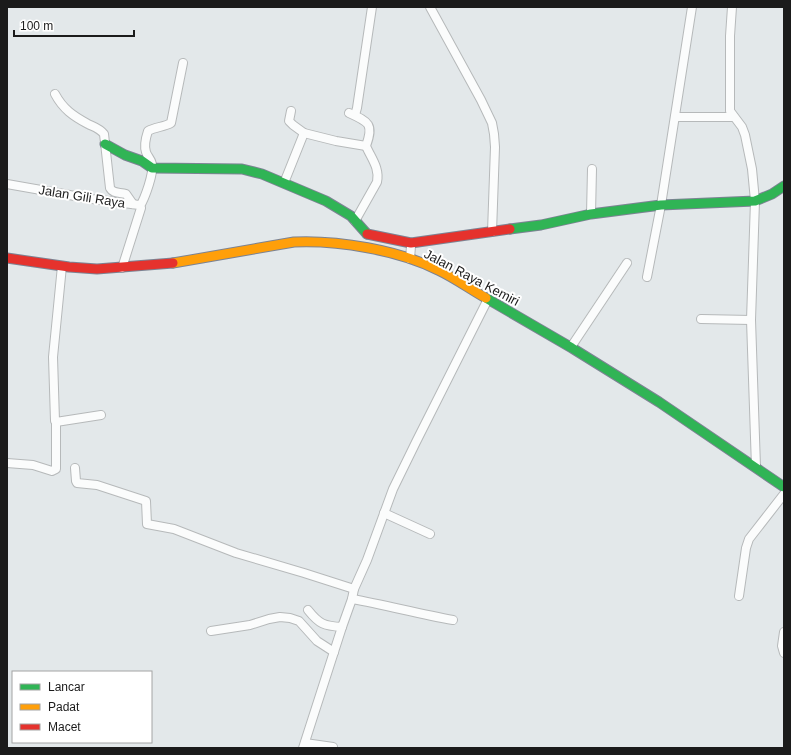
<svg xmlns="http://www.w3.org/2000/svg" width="791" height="755" font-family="Helvetica,sans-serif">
  <rect width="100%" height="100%" fill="#e3e8ea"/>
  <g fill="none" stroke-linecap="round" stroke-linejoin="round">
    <defs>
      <g id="street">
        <path d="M430 7 481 100 492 123 494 134 495 147 492 232"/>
        <path d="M732 7 730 36V111L742 127 745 135 752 169 755 201 751 320 756 467"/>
        <path d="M55 94C63 109 73 116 88 124 94 127 99 128 104 134L110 188C113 194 120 192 126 194L133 204"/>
        <path d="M349 113C369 122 374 124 366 146 371 158 380 168 377 182L355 221"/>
        <path d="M355 115 357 108 372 7"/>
        <path d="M675 117H733"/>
        <path d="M304 133 336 141 366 146"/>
        <path d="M284 183 304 133 293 125 289 121 291 111"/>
        <path d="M7 184 92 199 139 205 141 208 122 268"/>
        <path d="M140 206C145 198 154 173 152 164 151 159 147 156 146 152 144 146 146 137 148 131 155 127 164 127 171 123L183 63"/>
        <path d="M591 214 592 169"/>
        <path d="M410 259 411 246"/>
        <path d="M62 266 53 357 55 421 56 422 101 415"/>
        <path d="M647 277 661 205 692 7"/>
        <path d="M701 319 751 320"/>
        <path d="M571 347 627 263"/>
        <path d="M7 463 33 465 52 471 56 469V422"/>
        <path d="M75 468 76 481 77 483 97 485 146 501 147 524 174 529 236 553 304 573 354 589"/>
        <path d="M384 513 430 534"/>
        <path d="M739 596 746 548 749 539 784 494"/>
        <path d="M352 599C386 605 419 614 453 620"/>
        <path d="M308 610C319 624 324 626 342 627L352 599 354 589 367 560 393 489 416 442 488 299"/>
        <path d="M211 631 250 625 269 619 280 617 290 618 299 621 317 641 334 652"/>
        <path d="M784 632 782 646 784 653"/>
        <path d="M305 743 333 747"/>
        <path d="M303 748 342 627"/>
      </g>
      <g id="fast">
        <path d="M105 144 125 155 142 161 152 168 242 169 262 174 326 201 351 216 367 234"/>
        <path d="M510 229 541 225 591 214 661 205 755 201 772 194 784 186"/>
        <path d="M486 298 572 348 659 402 784 487"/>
      </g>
      <path id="slow" d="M173 263 294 242C338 240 398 250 438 270 455 278 470 289 486 298"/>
      <g id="jam">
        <path d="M367 234 411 243 510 229"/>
        <path d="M7 258 69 267 97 269 173 263"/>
      </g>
    </defs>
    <use href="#street" stroke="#b6b9ba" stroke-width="10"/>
    <use href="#fast" stroke="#7c8393" stroke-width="11"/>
    <use href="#slow" stroke="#7c8393" stroke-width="11"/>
    <use href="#jam" stroke="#7c8393" stroke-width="11"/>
    <use href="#street" stroke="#fbfcfc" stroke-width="8"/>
    <use href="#fast" stroke="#30b455" stroke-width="9"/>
    <use href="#slow" stroke="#ff9f0a" stroke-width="9"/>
    <use href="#jam" stroke="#e5322d" stroke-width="9"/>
  </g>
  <g text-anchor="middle" stroke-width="4" stroke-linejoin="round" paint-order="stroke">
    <g font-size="13" fill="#1b1b1b" stroke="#fff">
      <text transform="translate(82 196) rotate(9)" y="5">Jalan Gili Raya</text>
      <text transform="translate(472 277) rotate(28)" y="5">Jalan Raya Kemiri</text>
    </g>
  </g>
  <rect width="791" height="755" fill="none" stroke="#1b1b1b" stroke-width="16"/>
  <rect x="12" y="671" width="140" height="72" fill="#ffffff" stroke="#a4a4a4"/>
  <rect x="20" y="684" width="20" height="6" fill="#30b455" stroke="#a4a4a4"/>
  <text x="48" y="691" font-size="12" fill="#1b1b1b">Lancar</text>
  <rect x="20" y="704" width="20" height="6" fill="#ff9f0a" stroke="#a4a4a4"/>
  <text x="48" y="711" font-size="12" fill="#1b1b1b">Padat</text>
  <rect x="20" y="724" width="20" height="6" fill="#e5322d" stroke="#a4a4a4"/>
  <text x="48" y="731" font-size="12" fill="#1b1b1b">Macet</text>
  <path d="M14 30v6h120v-6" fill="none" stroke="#1b1b1b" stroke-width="2"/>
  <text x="20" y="30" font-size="12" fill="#1b1b1b" stroke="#ffffff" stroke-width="3" paint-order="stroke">100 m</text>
</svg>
